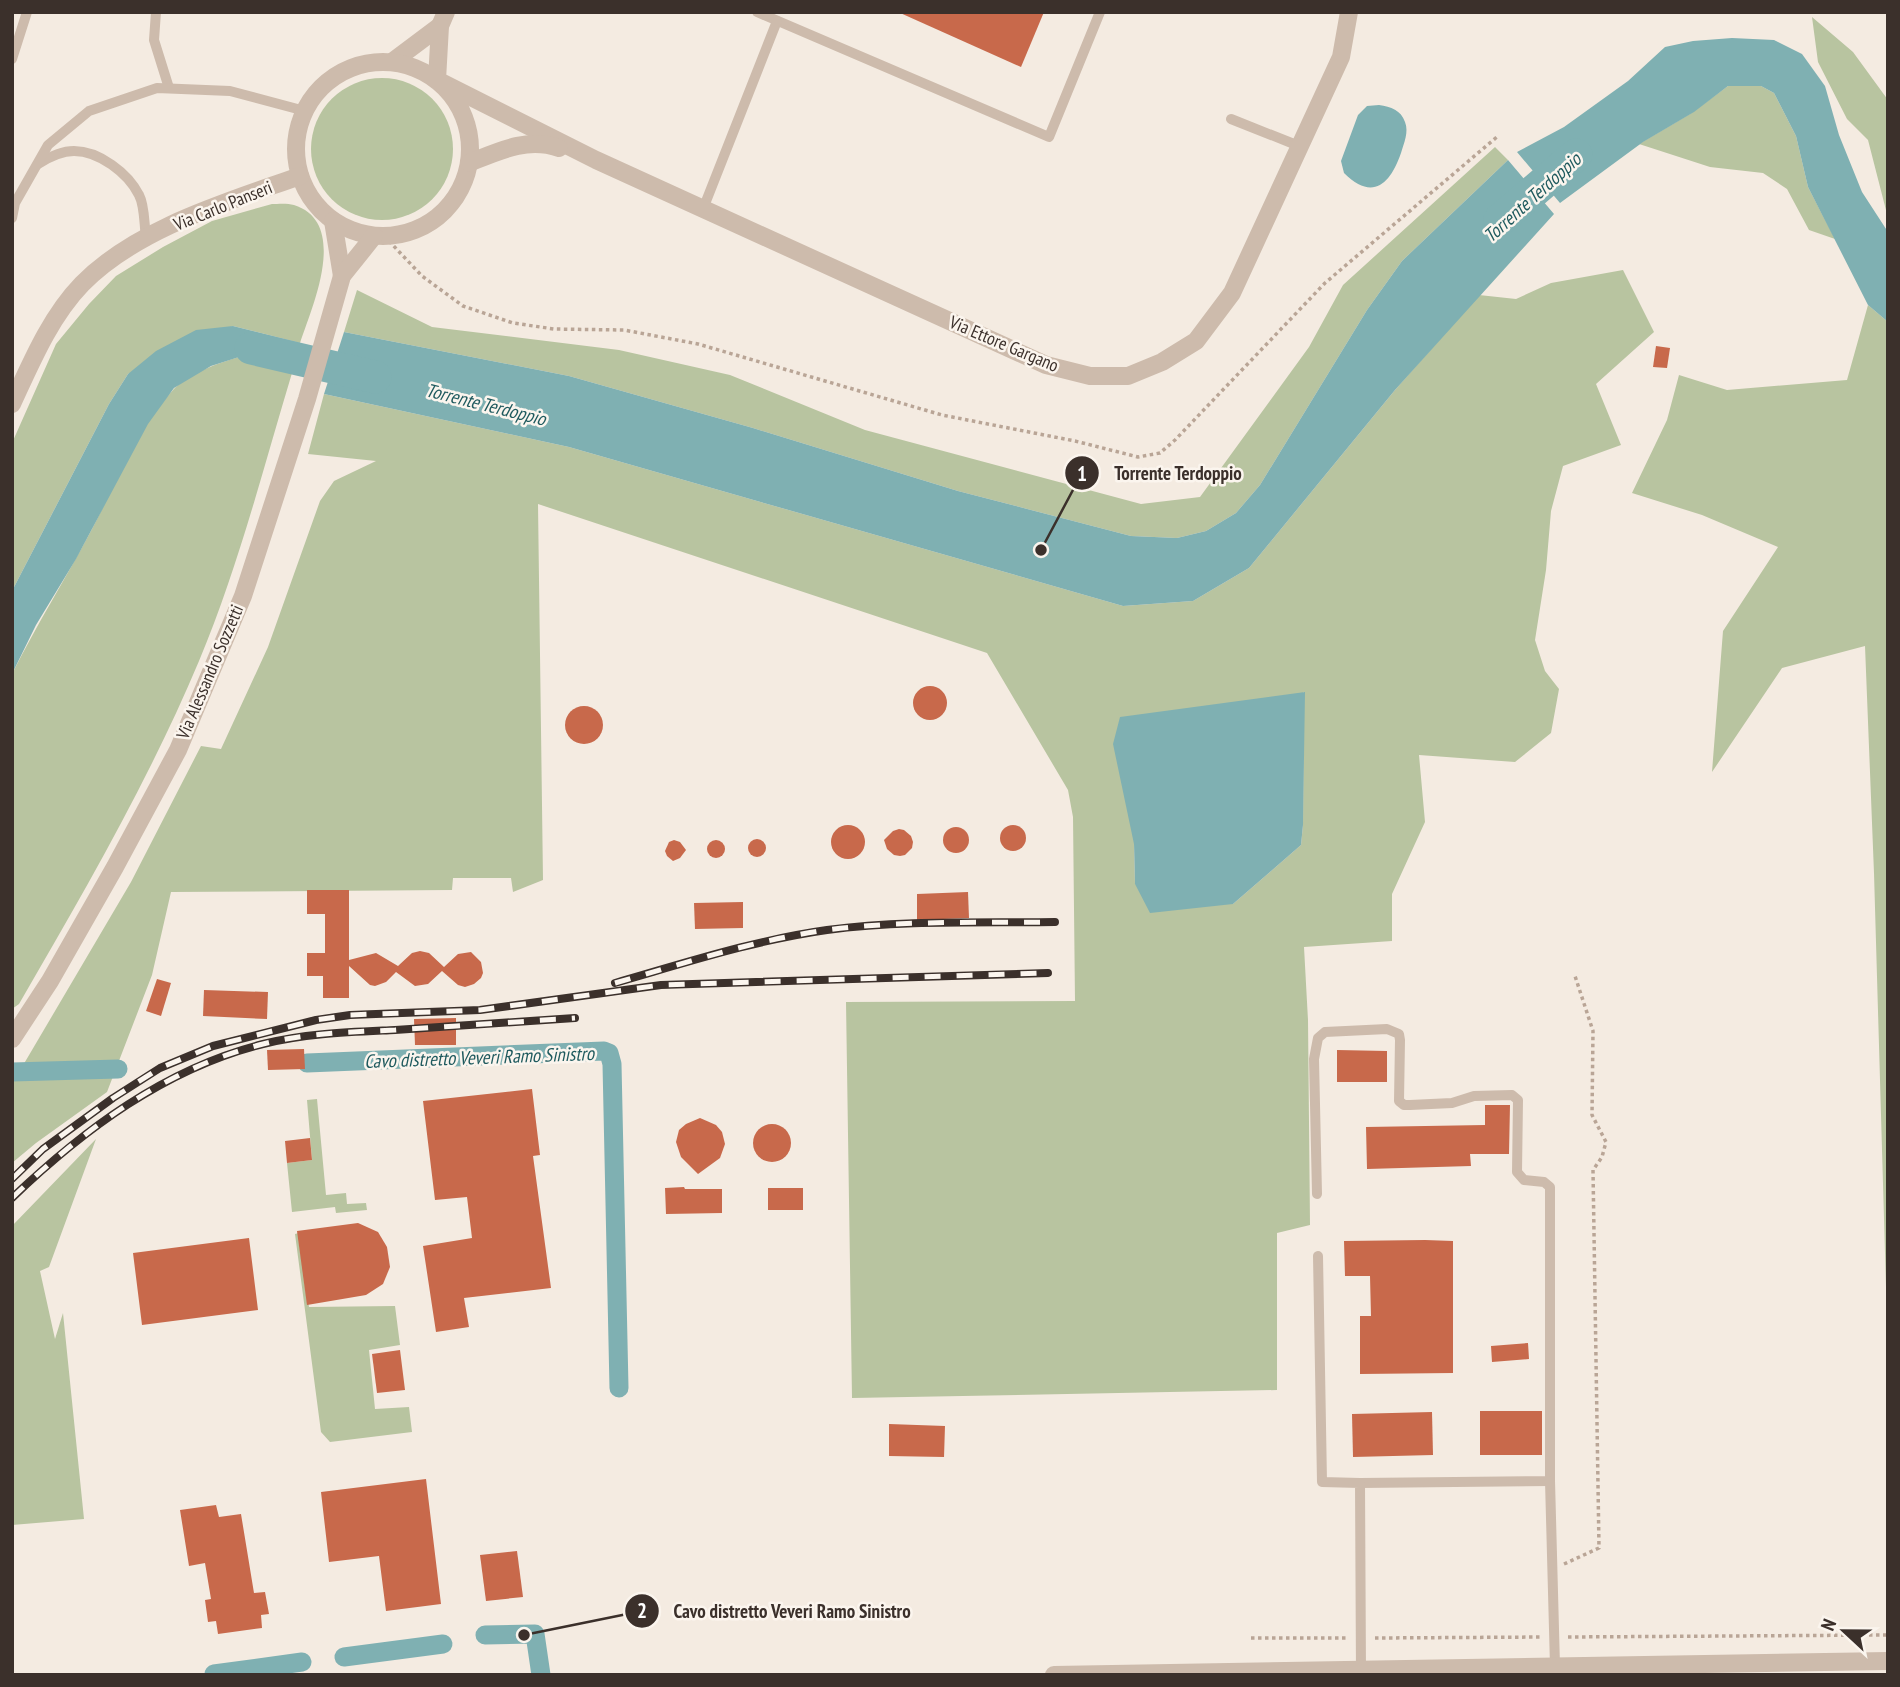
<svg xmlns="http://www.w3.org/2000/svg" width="1900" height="1687" font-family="'PT Sans Narrow',sans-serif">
  <rect width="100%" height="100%" fill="#f4ebe1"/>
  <g fill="#b8c4a0" fill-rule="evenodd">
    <path d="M1812 17 1853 52 1888 100V218L1868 140 1847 119 1818 62Z"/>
    <circle cx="382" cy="149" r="71"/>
    <path d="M1728 86H1761L1774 93 1796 136 1808 187 1835 239 1809 230 1787 189 1763 173 1710 167 1639 144 1690 114Z"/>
    <path d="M1495 147 1508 160 1402 261 1367 310 1260 485 1236 513 1206 531 1177 538 1131 536 958 491 753 428 569 376 344 332 357 290 432 327 619 350 730 375 865 430 1141 504 1200 497 1309 347 1343 285Z"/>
    <path d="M272 204C278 204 287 203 294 205 350 223 312 307 300 343L233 326 128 374 109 404 12 591V443L56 344 89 304 116 276 163 247 212 221Z"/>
    <path d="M1623 270 1654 332 1596 384 1621 445 1563 466 1551 511 1546 570 1535 640 1545 671 1559 689 1551 733 1515 762 1419 755 1425 822 1392 894V941L1304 947 1308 1020 1310 1225 1277 1233V1390L852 1398 846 1002 1075 1001 1073 817 1068 790 987 653 538 504 543 880 513 892 511 878H453L452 890 171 892 152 975 107 1092 36 1143 12 1163V1084L131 882 201 746 221 749 268 647 320 501 334 481 376 461 308 454 324 394 569 447 1123 606 1193 601 1249 568 1395 390 1479 295 1516 299 1551 283ZM1304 692 1303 825 1301 845 1233 904 1135 884 1134 844Z"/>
    <path d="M1868 305 1888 322V1356L1874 873 1865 646 1782 668 1712 772 1723 631 1778 547 1702 515 1632 493 1667 420 1679 375 1727 390 1847 380Z"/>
    <path d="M239 357 292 373C263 469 238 568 199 661 149 780 84 892 19 1004L12 1009V674C37 624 66 578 92 529 116 483 137 429 173 390 188 374 218 363 239 357Z"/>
    <path d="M317 1099 326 1195 346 1193 347 1204 366 1203 367 1210 336 1213 335 1207 292 1212 287 1163 312 1160 307 1100Z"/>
    <path d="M96 1139 49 1267 40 1271 55 1339 63 1313 84 1519 12 1525V1226Z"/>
    <path d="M299 1233 309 1307 395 1306 400 1345 369 1350 375 1409 409 1407 412 1432 330 1442 321 1432 295 1234Z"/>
  </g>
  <g fill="#7fb0b2">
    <path d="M1732 38 1774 40 1802 54 1825 86 1839 135 1862 192 1888 232V322L1868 305 1808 187 1796 136 1774 93 1761 86H1728L1694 112 1643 142 1560 203 1517 152 1564 127 1628 81 1665 47 1693 41Z"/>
    <path d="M1379 105C1391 107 1401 110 1405 122 1409 132 1404 143 1401 153 1390 185 1372 201 1344 173L1341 161 1358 115 1367 106Z"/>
    <path d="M1508 160 1554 214 1395 390 1249 568 1193 601 1123 606 569 447 324 394 344 332 569 376 753 428 958 491 1131 536 1177 538 1206 531 1236 513 1260 485 1367 310 1402 261Z"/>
    <path d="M233 326 300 343 292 373 239 357 211 366 174 388 148 424 76 559 36 625 12 674V591L109 404 128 374 156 351 196 330Z"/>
    <path d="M1305 692 1303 825 1301 845 1233 904 1150 913 1135 884 1134 844 1113 744 1120 717Z"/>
  </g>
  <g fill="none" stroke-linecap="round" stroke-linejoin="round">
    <g stroke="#7fb0b2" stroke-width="19">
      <path d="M307 1063 604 1051 609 1053 612 1064 619 1388"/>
      <path d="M12 1072 118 1069"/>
      <path d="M485 1635 535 1634 541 1675"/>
      <path d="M344 1657 443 1644"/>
      <path d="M214 1674 302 1662"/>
    </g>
    <g stroke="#7fb0b2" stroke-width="33">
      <path d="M1500 220 1576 155"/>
      <path d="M251 348 375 377"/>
    </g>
  </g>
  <g fill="#c8694b">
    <path d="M898 12H1044L1021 67Z"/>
    <path d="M1656 346 1670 348 1667 368 1653 367Z"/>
    <circle cx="930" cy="703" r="17"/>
    <circle cx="584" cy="725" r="19"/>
    <circle cx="848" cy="842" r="17"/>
    <circle cx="1013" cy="838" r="13"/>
    <circle cx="956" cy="840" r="13"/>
    <path d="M899 829 904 830 911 836 913 842 912 848 905 855 900 856 894 855 887 849 884 840 893 831Z"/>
    <circle cx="757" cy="848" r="9"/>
    <circle cx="716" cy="849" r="9"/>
    <path d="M674 840 680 842 686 850 680 858 673 861 667 856 665 851 669 842Z"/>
    <path d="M307 890H349V960L376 953 398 966 412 953 420 951 429 953 444 967 458 954 471 952 481 962 483 973 481 978 474 984 465 987 458 985 442 971 428 984 415 986 396 972 386 982 375 986 370 985 349 966V998H323V976H307V953H325V914H307Z"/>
    <path d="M968 892 969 918 917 920V894Z"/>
    <path d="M743 902V928L695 929 694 903Z"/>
    <path d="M157 979 171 983 161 1016 146 1011Z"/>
    <path d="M204 990 268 992 267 1019 203 1016Z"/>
    <path d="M456 1018V1045H415L414 1019Z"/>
    <path d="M304 1049 305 1069 268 1070 267 1050Z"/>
    <path d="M1337 1050 1387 1051V1082H1337Z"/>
    <path d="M532 1089 540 1155 533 1156 551 1288 464 1298 469 1327 436 1332 423 1246 472 1238 467 1197 435 1200 423 1101Z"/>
    <path d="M1485 1105H1510L1509 1154H1470L1471 1166 1367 1169 1366 1127 1485 1125Z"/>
    <path d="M700 1118 716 1125 722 1132 725 1144 720 1158 698 1174 681 1157 676 1142 679 1130 686 1124Z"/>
    <circle cx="772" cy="1143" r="19"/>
    <path d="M310 1138 312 1160 287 1163 285 1141Z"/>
    <path d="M684 1187 685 1189H722V1213L666 1214 665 1188Z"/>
    <rect x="768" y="1188" width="35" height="22"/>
    <path d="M358 1223 378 1232 387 1247 390 1267 383 1284 366 1295 307 1305 297 1231Z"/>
    <path d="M249 1238 258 1310 142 1325 133 1253Z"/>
    <path d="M1425 1240 1453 1241V1373L1360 1374V1316H1371L1370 1276H1345L1344 1241Z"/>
    <path d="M1528 1343 1529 1359 1492 1362 1491 1346Z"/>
    <path d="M400 1350 405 1390 377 1393 372 1354Z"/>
    <rect x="1480" y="1411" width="62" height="44"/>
    <path d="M1432 1412 1433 1455 1353 1457 1352 1414Z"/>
    <path d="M889 1424 945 1426 944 1457 889 1456Z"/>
    <path d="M426 1479 441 1604 386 1611 379 1556 329 1562 321 1492Z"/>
    <path d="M216 1505 219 1517 241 1514 254 1593 265 1592 269 1614 261 1615 262 1628 218 1634 216 1621 208 1622 205 1600 211 1599 205 1563 189 1566 180 1510Z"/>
    <path d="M517 1551 523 1597 486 1601 480 1555Z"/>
  </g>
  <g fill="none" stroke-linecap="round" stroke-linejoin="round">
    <g stroke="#b9a596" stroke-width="3.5" stroke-dasharray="3.5 3.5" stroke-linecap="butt">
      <path d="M389 241 422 276 463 306 513 323 554 329 624 330 698 344 942 415 1075 441 1138 457 1160 453 1175 440 1325 283 1498 136"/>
      <path d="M1564 1564 1599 1548 1593 1170 1602 1157 1606 1142 1592 1115 1593 1031 1575 976"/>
      <path d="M1568 1637 1888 1635"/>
      <path d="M1251 1638H1347"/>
      <path d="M1375 1638 1543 1637"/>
    </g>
    <g stroke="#cdbbac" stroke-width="10">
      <path d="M156 12 154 40 169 88"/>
      <path d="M757 12 1049 137 1100 12"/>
      <path d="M12 59 27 12"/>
      <path d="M1231 119 1299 146"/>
      <path d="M38 164C49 157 61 151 74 151 99 151 128 173 139 195 145 206 144 225 146 237"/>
      <path d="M703 209 777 21"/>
      <path d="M12 218 15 203 48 145 89 111 157 88 230 91 305 111"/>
      <path d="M1317 1194 1314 1059 1318 1038 1325 1032 1387 1029 1399 1034 1400 1040 1399 1101 1404 1105H1410L1452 1103 1474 1096 1512 1095 1518 1100 1517 1172 1524 1180 1544 1182 1550 1187V1481L1360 1483"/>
      <path d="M1318 1256 1322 1482 1360 1483 1361 1674"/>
      <path d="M1550 1481 1555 1666"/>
    </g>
    <g stroke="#cdbbac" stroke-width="18">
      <path d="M446 12 440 26 437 80 596 160 1046 365 1090 376H1128L1162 362 1196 341 1232 293 1341 57 1349 12"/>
      <path d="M392 62 440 26"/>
      <circle cx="383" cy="149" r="87"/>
      <path d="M469 163C499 151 527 137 559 148"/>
      <path d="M333 221 342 276"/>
      <path d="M12 404C31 363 50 317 82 284 137 228 227 202 300 176"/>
      <path d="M12 1039 50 981 115 867 178 750 243 596 307 399 342 276 374 236"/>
      <path d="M1054 1675 1888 1661"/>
    </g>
    <defs>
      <g id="rail">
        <path d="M615 983C685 963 755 940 827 930 902 920 979 923 1055 922"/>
        <path d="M12 1179 43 1149 113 1098 160 1068 213 1046 316 1020 350 1015 480 1010 661 985 1048 973"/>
        <path d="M12 1198C83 1130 166 1068 263 1044 306 1033 351 1032 395 1030 455 1026 515 1022 575 1018"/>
      </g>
    </defs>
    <use href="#rail" stroke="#3b302b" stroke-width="8"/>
    <use href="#rail" stroke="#fbf5ee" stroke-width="5" stroke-dasharray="16" stroke-linecap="butt"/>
  </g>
  <g text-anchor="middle" stroke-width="5" stroke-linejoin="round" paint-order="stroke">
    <g font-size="18" fill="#3b302b" stroke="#fbf5ee">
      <text transform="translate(223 206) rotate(-22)" y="6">Via Carlo Panseri</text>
      <text transform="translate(1004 344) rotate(23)" y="6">Via Ettore Gargano</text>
      <text transform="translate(210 672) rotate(-67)" y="6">Via Alessandro Sozzetti</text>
    </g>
    <g font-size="19" font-style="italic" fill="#1f5a5e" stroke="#fbf5ee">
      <text transform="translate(1532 197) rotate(-42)" y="7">Torrente Terdoppio</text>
      <text transform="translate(486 404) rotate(14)" y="7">Torrente Terdoppio</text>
      <text transform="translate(479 1057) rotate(-2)" y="7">Cavo distretto Veveri Ramo Sinistro</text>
    </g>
  </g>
  <path fill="none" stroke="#3b302b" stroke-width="2.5" d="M1041 550L1082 473M524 1635L642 1611"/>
  <g fill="#3b302b" stroke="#fbf5ee" stroke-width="2.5">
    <circle cx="1041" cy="550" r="7"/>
    <circle cx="524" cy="1635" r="7"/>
    <circle cx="1082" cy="473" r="18"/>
    <circle cx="642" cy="1611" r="18"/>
  </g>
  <g font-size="21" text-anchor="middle" font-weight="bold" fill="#fff">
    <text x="1082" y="481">1</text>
    <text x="642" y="1618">2</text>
  </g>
  <g font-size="19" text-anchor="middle" font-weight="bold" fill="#3b302b" stroke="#fbf5ee" stroke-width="5" stroke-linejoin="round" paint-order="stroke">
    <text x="1178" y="480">Torrente Terdoppio</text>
    <text x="792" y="1618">Cavo distretto Veveri Ramo Sinistro</text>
  </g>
  <rect width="1900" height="1687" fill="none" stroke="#3b302b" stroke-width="28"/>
  <g transform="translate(1844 1631) rotate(292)" stroke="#fbf5ee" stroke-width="5" paint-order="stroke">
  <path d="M0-5L12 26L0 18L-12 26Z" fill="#3b302b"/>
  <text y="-10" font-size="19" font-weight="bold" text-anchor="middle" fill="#3b302b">N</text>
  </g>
</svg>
